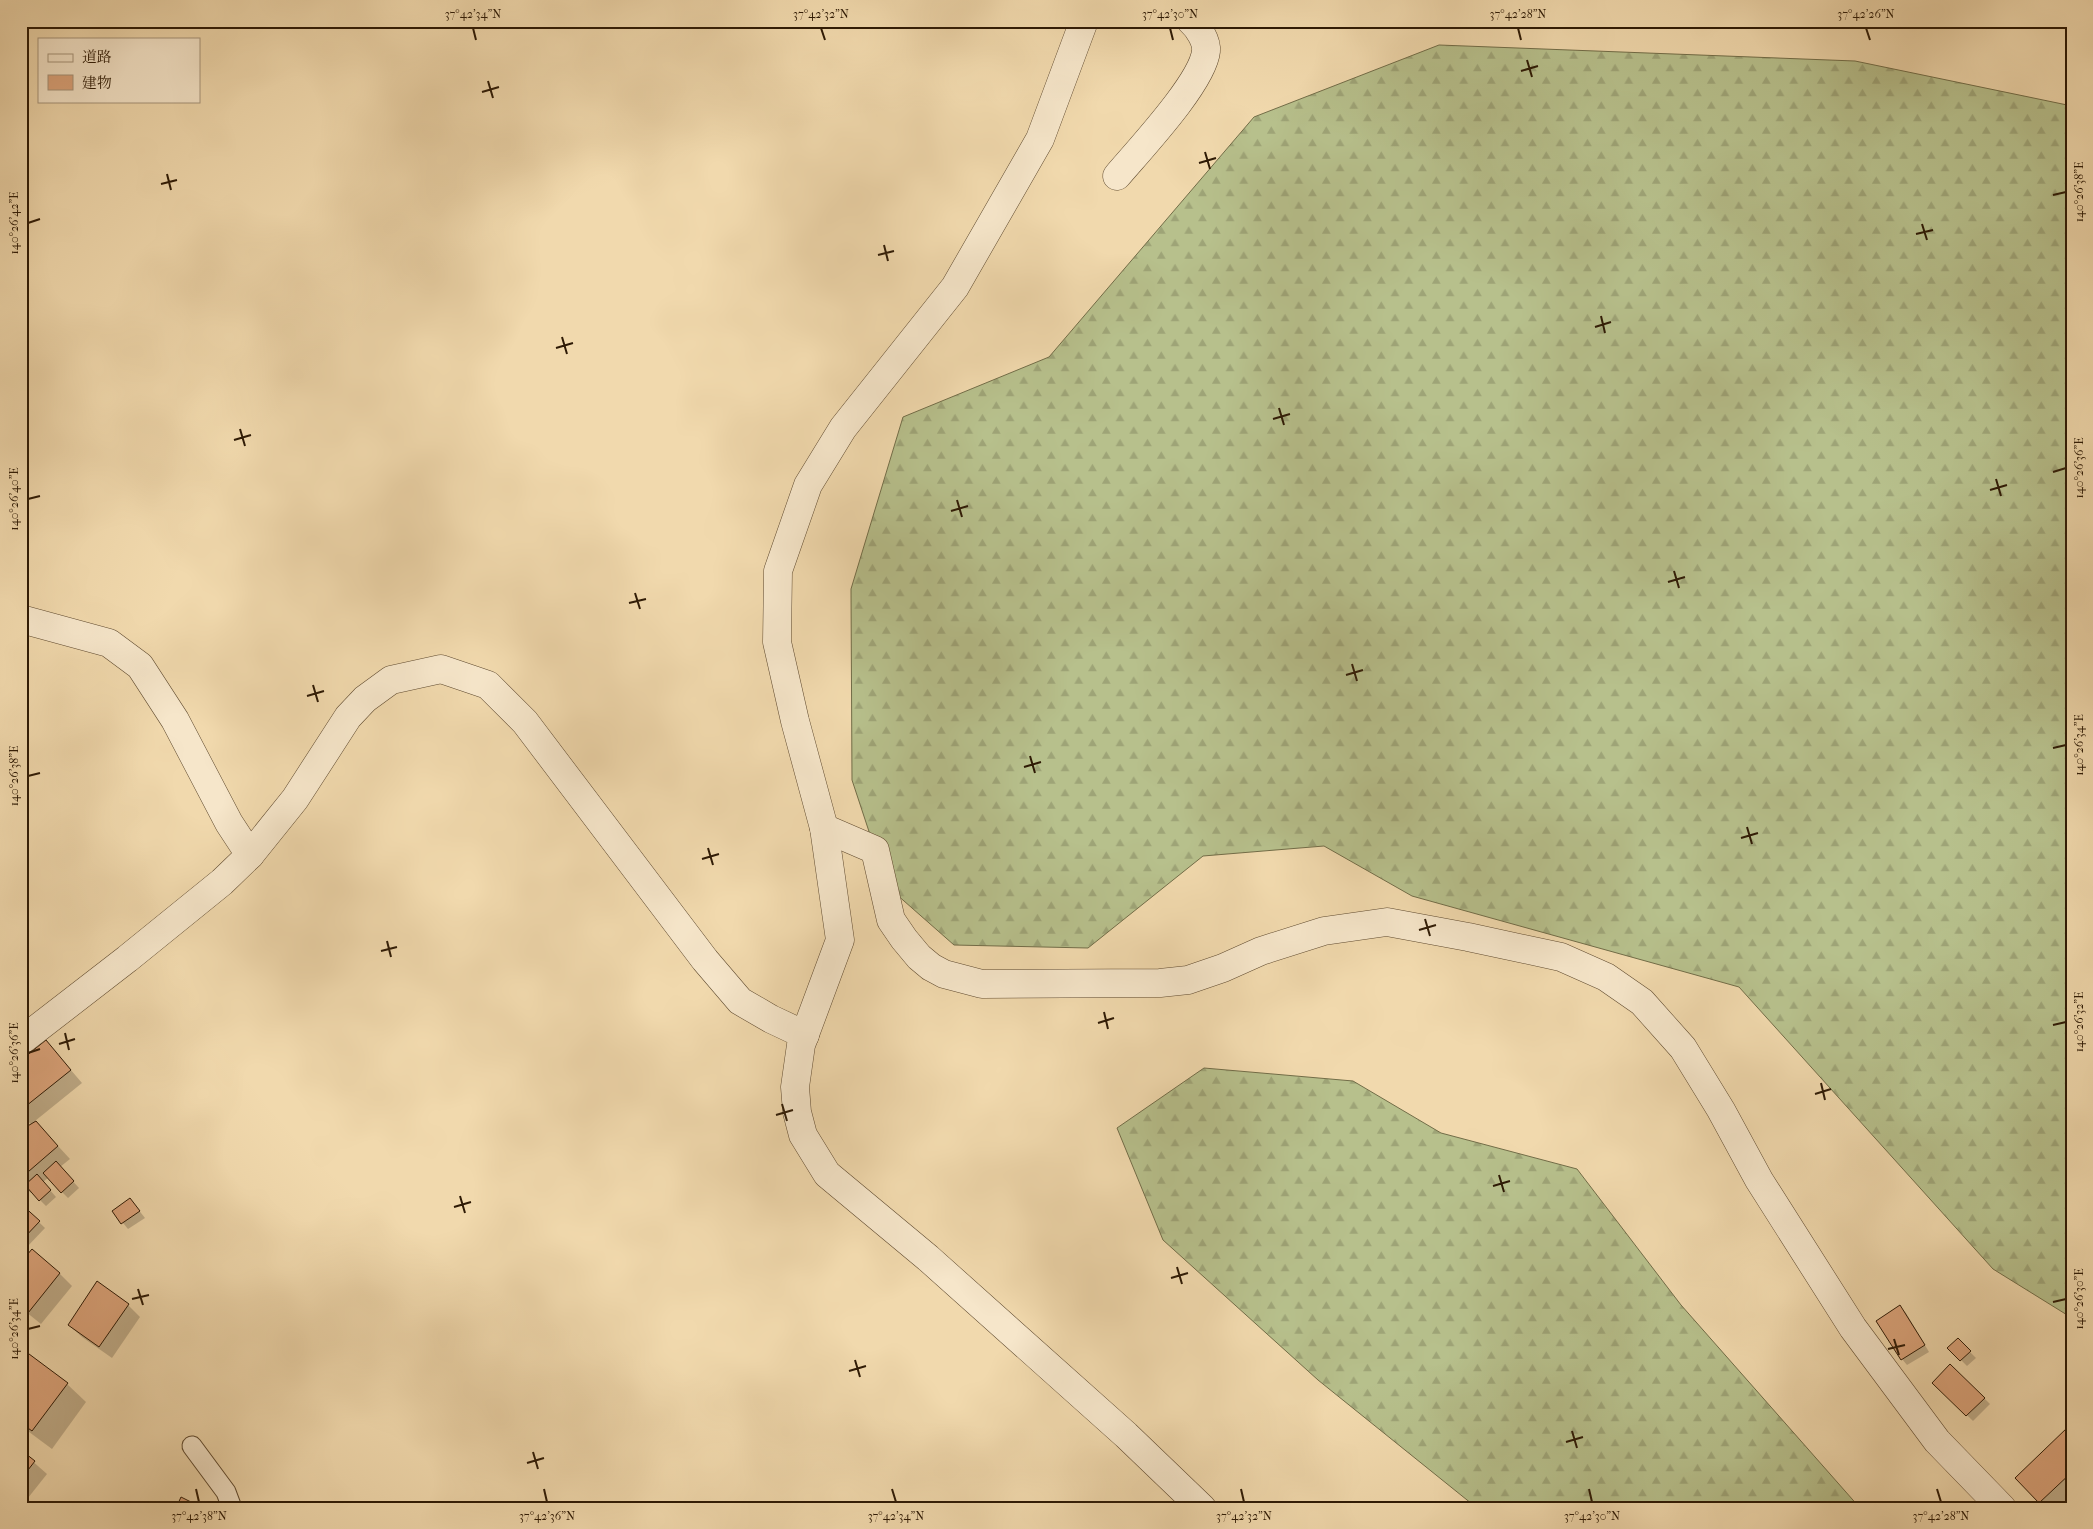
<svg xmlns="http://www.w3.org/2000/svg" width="2093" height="1529" font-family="'IM FELL French Canon','Noto Serif JP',serif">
  <defs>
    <pattern id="forest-firs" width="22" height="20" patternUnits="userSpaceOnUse" patternTransform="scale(1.25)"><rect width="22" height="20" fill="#b7c08c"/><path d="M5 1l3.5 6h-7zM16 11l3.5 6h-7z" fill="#9ea477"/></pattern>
  </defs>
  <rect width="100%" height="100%" fill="#f1d9ad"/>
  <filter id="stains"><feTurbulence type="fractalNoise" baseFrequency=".004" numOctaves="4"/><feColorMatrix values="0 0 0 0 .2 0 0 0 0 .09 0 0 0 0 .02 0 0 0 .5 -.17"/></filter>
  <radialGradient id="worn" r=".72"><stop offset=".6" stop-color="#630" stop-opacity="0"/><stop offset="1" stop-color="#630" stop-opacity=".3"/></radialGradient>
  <g fill="url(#forest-firs)" stroke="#726d48">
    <path d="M1439 45 1855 61 2072 106V1318L1993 1269 1739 987 1412 896 1324 846 1203 856 1088 948 954 945 887 886 852 780 851 589 903 417 1049 357 1254 117Z"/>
    <path d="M1204 1068 1353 1081 1441 1133 1577 1169 1681 1305 1860 1508H1477L1318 1380 1163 1240 1117 1128Z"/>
  </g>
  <g fill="#0003">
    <path d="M46 1041 82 1083 35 1121 70 1159 60 1167 79 1188 68 1198 48 1178 43 1182 56 1197 46 1206 32 1192 31 1193 21 1184V1127L27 1129 32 1125 21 1115V1061Z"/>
    <path d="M130 1199 145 1218 128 1229 113 1211Z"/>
    <path d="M21 1205 45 1228 26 1248 21 1243Z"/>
    <path d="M21 1264 60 1274 72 1286 41 1324 21 1308Z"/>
    <path d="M128 1305 140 1317 112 1358 82 1337 69 1325Z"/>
    <path d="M1900 1307 1906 1313 1929 1352 1907 1365 1902 1359Z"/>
    <path d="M1958 1340 1976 1358 1967 1366 1949 1348Z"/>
    <path d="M21 1349 67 1384 86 1402 52 1449 21 1426Z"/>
    <path d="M1951 1365 1990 1404 1973 1421 1934 1383Z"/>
    <path d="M2072 1433V1496L2059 1508H2045L2017 1478Z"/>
    <path d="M21 1451 47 1474 24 1503 21 1501Z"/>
  </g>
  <g fill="#dda57c" stroke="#2e1a05">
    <path d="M46 1040 71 1070 21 1110V1060Z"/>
    <path d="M36 1121 58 1146 21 1178V1126L26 1127Z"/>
    <path d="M56 1161 74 1181 61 1193 43 1173Z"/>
    <path d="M37 1174 51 1190 39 1201 25 1185Z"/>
    <path d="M130 1198 140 1211 121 1224 112 1211Z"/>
    <path d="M21 1204 40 1221 21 1241Z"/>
    <path d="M32 1249 60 1273 28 1313 21 1307V1262Z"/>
    <path d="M97 1281 129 1304 99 1347 68 1325Z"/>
    <path d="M1900 1305 1925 1345 1901 1360 1876 1321Z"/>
    <path d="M1958 1338 1971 1351 1960 1361 1947 1348Z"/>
    <path d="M21 1348 68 1383 32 1431 21 1423Z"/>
    <path d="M1950 1364 1985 1398 1966 1416 1932 1383Z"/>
    <path d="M2068 1427 2072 1431V1472L2039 1503 2015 1478Z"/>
    <path d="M21 1450 35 1461 21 1479Z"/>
    <path d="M181 1497 203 1508H176Z"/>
  </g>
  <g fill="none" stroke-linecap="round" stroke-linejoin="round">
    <defs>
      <path id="service" d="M192 1446 226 1492 232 1508"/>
      <g id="minor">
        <path d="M1117 176C1139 150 1203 82 1206 51 1207 41 1198 27 1191 21"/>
        <path d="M21 619 109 643 140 666 175 720 229 823 250 855"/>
        <path d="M824 828 875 850 891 920 904 939 919 957 931 967 944 974 982 984 1160 983 1188 980 1223 968 1261 951 1324 931 1387 922 1468 937 1561 957 1606 977 1642 1002 1683 1048 1721 1110 1759 1180 1853 1328 1937 1441 2002 1508"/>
        <path d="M21 1041 127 959 222 882 250 855 295 799 348 717 365 699 391 680 441 669 488 685 525 722 705 960 740 1001 771 1019 805 1035"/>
      </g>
      <path id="tertiary" d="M1084 21 1040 139 955 287 843 428 808 485 778 571 777 642 795 721 824 828 840 940 801 1045 795 1087 797 1112 803 1135 827 1174 928 1258 1126 1435 1202 1508"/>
    </defs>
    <use href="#service" stroke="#5f4a2f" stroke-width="21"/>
    <use href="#minor" stroke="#5f4a2f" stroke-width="29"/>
    <use href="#tertiary" stroke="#5f4a2f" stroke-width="29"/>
    <use href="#service" stroke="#f6e6ca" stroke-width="19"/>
    <use href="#minor" stroke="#f6e6ca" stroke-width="28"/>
    <use href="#tertiary" stroke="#f6e6ca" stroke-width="28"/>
  </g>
  <path fill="none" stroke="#2e1a05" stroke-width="2" d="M473 28 476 40M821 28 825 40M1170 28 1173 40M1518 28 1521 40M1866 28 1870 40M1527 60 1532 77M1521 71 1538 66M488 81 493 98M482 92 499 87M1205 152 1210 169M1199 163 1216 158M167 174 171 190M161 184 177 180M2053 195 2066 192M28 223 40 219M1922 224 1927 240M1916 234 1933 230M884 245 888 261M878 255 894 251M1601 316 1605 333M1595 327 1611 322M562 337 567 354M556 348 573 343M1279 408 1284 425M1273 419 1290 414M240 429 245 446M234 440 251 435M2053 472 2066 468M1996 479 2001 496M1990 490 2007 485M28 499 40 496M957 500 962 517M951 511 968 506M1674 571 1679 588M1668 582 1685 577M635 593 640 609M629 603 646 599M1352 664 1357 681M1346 675 1363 670M313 685 318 702M307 696 324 691M2053 748 2066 745M1030 756 1035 773M1024 767 1041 762M28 776 40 773M1747 827 1752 844M1741 838 1758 833M708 848 713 865M702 859 719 854M1425 919 1430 936M1419 930 1436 925M387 941 391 957M381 951 397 947M1104 1012 1108 1029M1098 1023 1114 1018M2053 1025 2066 1022M65 1033 69 1050M59 1044 75 1039M28 1053 40 1049M1821 1083 1825 1100M1815 1094 1831 1089M782 1104 787 1121M776 1115 793 1110M1499 1175 1504 1192M1493 1186 1510 1181M460 1196 465 1213M454 1207 471 1202M1177 1267 1182 1284M1171 1278 1188 1273M138 1289 143 1305M132 1299 149 1295M2053 1302 2066 1299M28 1329 40 1326M1894 1339 1899 1355M1888 1349 1905 1345M855 1360 860 1377M849 1371 866 1366M1572 1431 1577 1448M1566 1442 1583 1437M533 1452 538 1469M527 1463 544 1458M196 1489 199 1502M544 1489 547 1502M892 1489 896 1502M1241 1489 1244 1502M1589 1489 1592 1502M1937 1489 1941 1502"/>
  <rect width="2093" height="1529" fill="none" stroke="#f1d9ad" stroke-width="55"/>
  <rect x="38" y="38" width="162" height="65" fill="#f6e6ca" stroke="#a6947b"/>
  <rect x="48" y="54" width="25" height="8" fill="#f6e6ca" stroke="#a6947b"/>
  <text x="82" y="62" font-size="15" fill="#2e1a05">道路</text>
  <rect x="48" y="75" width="25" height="15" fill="#dda57c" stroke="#a6947b"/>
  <text x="82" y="88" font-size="15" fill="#2e1a05">建物</text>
  <rect x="28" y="28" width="2038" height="1474" fill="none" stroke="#2e1a05" stroke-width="2"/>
  <g font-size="12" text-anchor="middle" fill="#2e1a05">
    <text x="473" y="18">37°42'34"N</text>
    <text x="821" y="18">37°42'32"N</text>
    <text x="1170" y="18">37°42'30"N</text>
    <text x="1518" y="18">37°42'28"N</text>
    <text x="1866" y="18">37°42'26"N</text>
    <text transform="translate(2079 192) rotate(-90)" y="4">140°26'38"E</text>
    <text transform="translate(14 223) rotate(-90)" y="4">140°26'42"E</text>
    <text transform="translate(2079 468) rotate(-90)" y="4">140°26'36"E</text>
    <text transform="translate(14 499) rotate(-90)" y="4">140°26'40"E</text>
    <text transform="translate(2079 745) rotate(-90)" y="4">140°26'34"E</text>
    <text transform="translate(14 776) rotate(-90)" y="4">140°26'38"E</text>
    <text transform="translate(2079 1022) rotate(-90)" y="4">140°26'32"E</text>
    <text transform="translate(14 1053) rotate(-90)" y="4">140°26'36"E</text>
    <text transform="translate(2079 1299) rotate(-90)" y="4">140°26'30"E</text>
    <text transform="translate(14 1329) rotate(-90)" y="4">140°26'34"E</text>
    <text x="199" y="1520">37°42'38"N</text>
    <text x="547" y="1520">37°42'36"N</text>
    <text x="896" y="1520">37°42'34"N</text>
    <text x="1244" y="1520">37°42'32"N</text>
    <text x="1592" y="1520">37°42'30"N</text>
    <text x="1941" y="1520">37°42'28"N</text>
  </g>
  <rect width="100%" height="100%" filter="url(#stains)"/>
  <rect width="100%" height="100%" fill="url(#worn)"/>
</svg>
